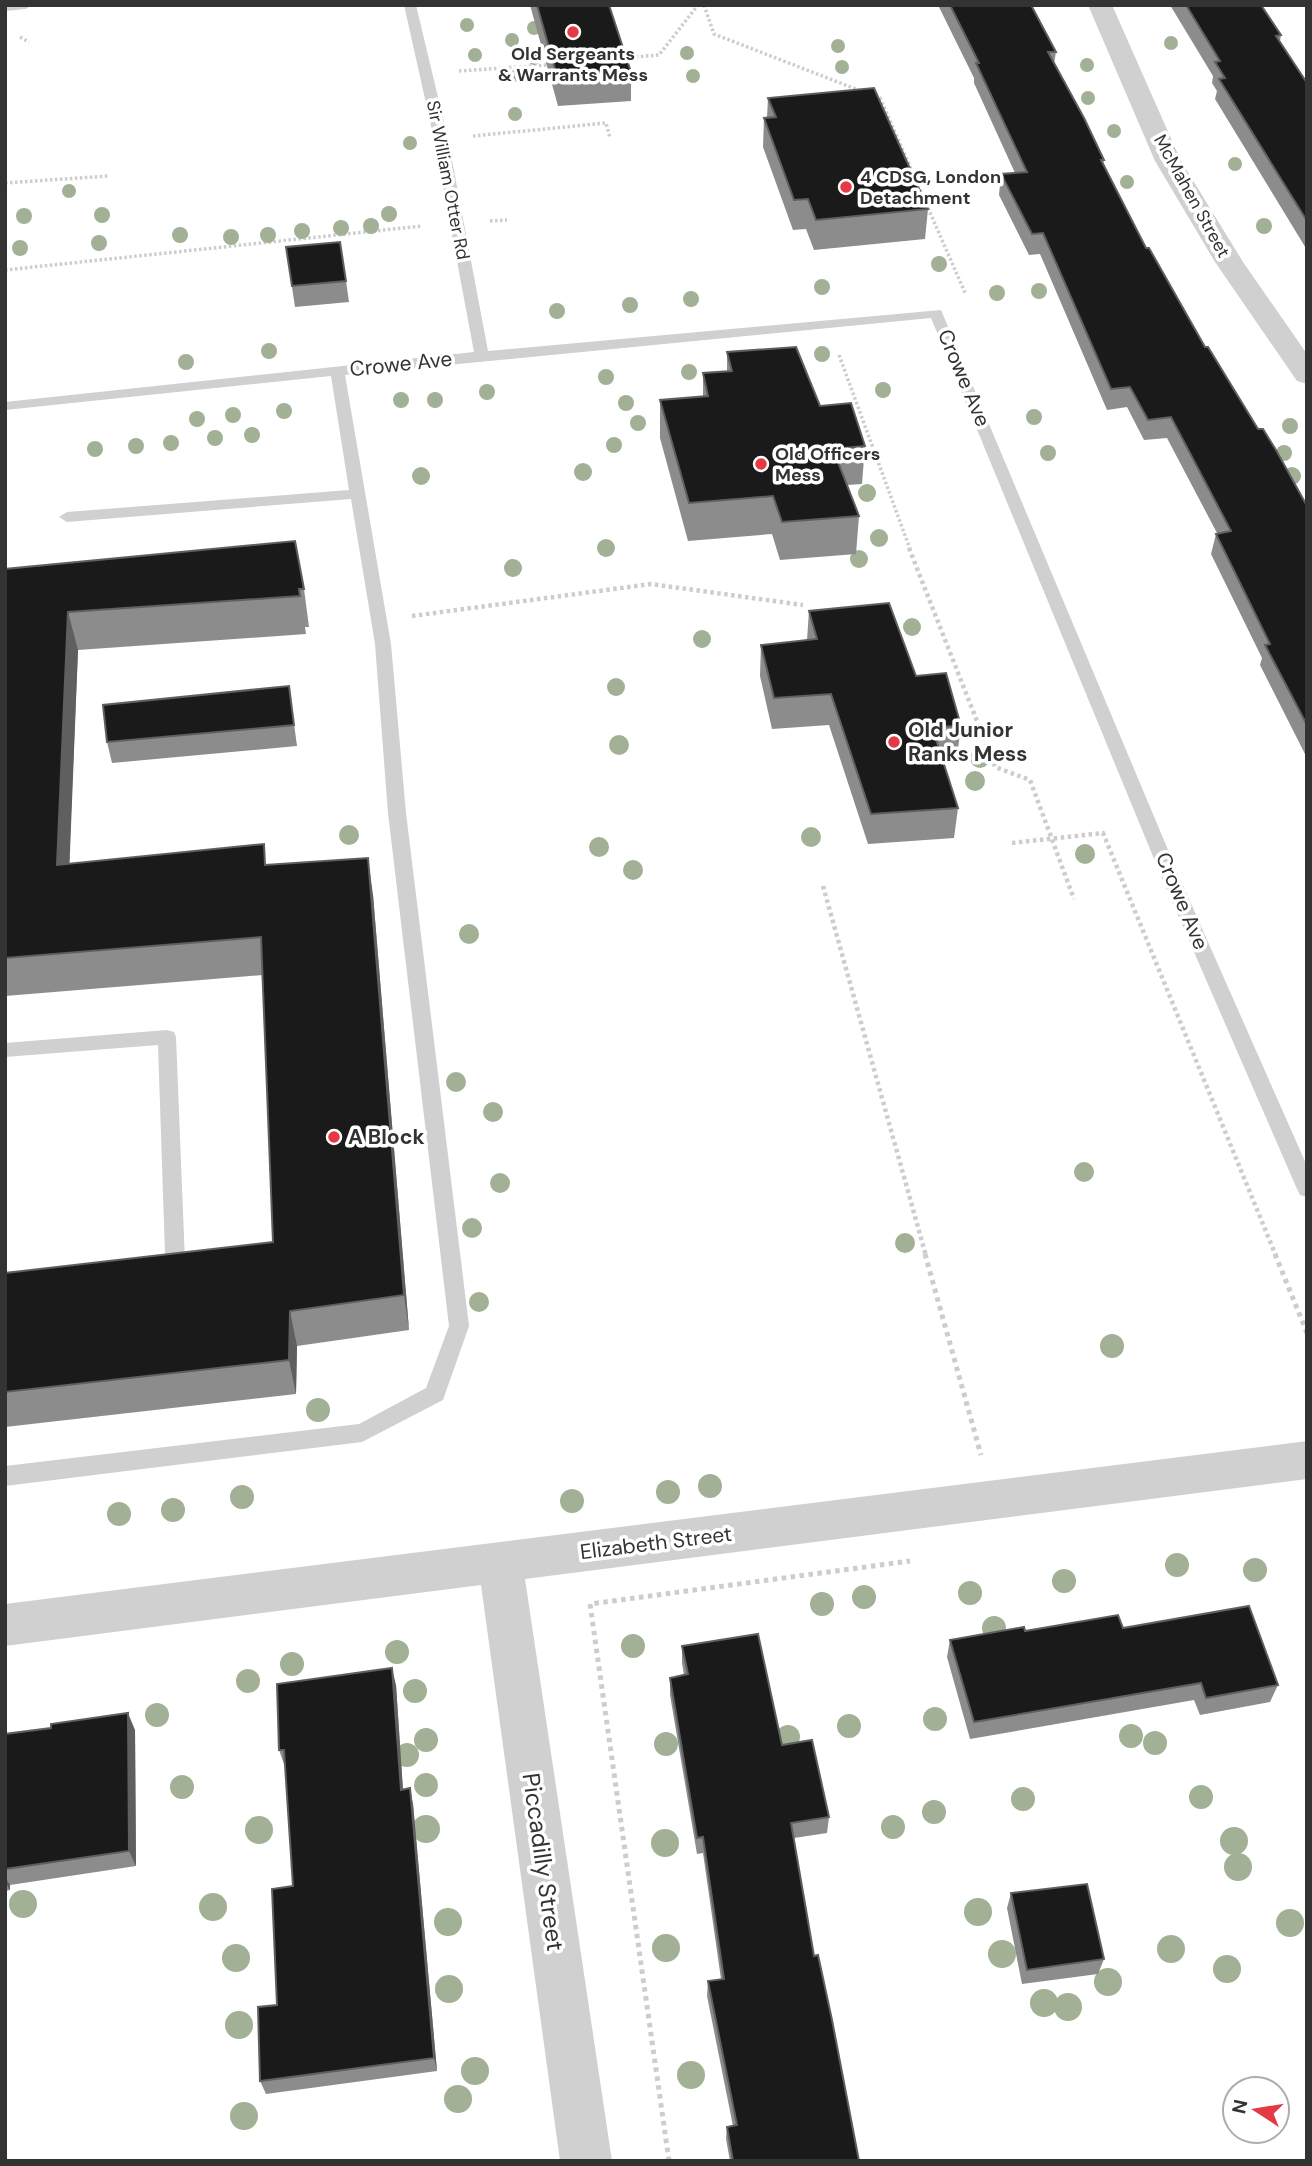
<svg xmlns="http://www.w3.org/2000/svg" width="1312" height="2166" font-family="'DM Sans',sans-serif">
  <rect width="100%" height="100%" fill="#fff"/>
  <g fill="none" stroke-linecap="round" stroke-linejoin="round">
    <g stroke="#cdcdcd" stroke-width="3.5" stroke-dasharray="2.5 2.5" stroke-linecap="butt">
      <path d="M704 5 714 34 861 91"/>
      <path d="M20 37 29 42"/>
      <path d="M621 58 659 55 698 5"/>
      <path d="M459 71 547 65"/>
      <path d="M875 97 880 98 966 295"/>
      <path d="M473 136 606 123 610 138"/>
      <path d="M5 183 108 176"/>
      <path d="M490 221 507 220"/>
      <path d="M5 270 422 226"/>
      <path d="M839 355 910 549"/>
    </g>
    <g stroke="#cdcdcd" stroke-width="4.5" stroke-dasharray="3.5 3.5" stroke-linecap="butt">
      <path d="M909 548 995 767 1030 780 1074 899"/>
      <path d="M412 616 651 584 803 605"/>
      <path d="M1012 843 1103 833 1276 1256"/>
      <path d="M823 886 926 1256"/>
    </g>
    <g stroke="#cdcdcd" stroke-width="5" stroke-dasharray="4.5 4.5" stroke-linecap="butt">
      <path d="M925 1254 981 1455"/>
      <path d="M1275 1254 1307 1333"/>
      <path d="M669 2161 590 1604 910 1561"/>
    </g>
    <g fill="#d0d0d0" fill-rule="evenodd">
      <path d="M5 5H32L26 9 5 11Z"/>
      <path d="M404 5H416L448 139 488 351 941 310 1182 883 1307 1166V1197L1300 1195 1297 1189 1164 883 931 318 345 375 391 644 406 813 469 1326 443 1400 362 1442 5 1486V1466L359 1424 426 1388 449 1326 388 813 375 644 351 499 67 522 59 517 67 512 349 490 331 376 5 410V402L474 352 434 139Z"/>
      <path d="M167 1030 174 1032 176 1037 185 1262 182 1268 159 1271 152 1269 149 1263 152 1257 165 1254 158 1045 5 1057V1043Z"/>
    </g>
    <g fill="#d0d0d0" fill-rule="evenodd">
      <path d="M1088 5H1112L1181 161 1243 262 1307 354V384L1297 381 1215 262 1155 161Z"/>
      <path d="M1307 1441V1479L525 1579 612 2161H560L481 1585 5 1646V1604Z"/>
    </g>
  </g>
  <g fill="#a2b095">
    <circle cx="467" cy="25" r="7"/>
    <circle cx="534" cy="28" r="7"/>
    <circle cx="512" cy="40" r="7"/>
    <circle cx="1171" cy="43" r="7"/>
    <circle cx="838" cy="46" r="7"/>
    <circle cx="687" cy="53" r="7"/>
    <circle cx="475" cy="55" r="7"/>
    <circle cx="534" cy="58" r="7"/>
    <circle cx="1087" cy="65" r="7"/>
    <circle cx="842" cy="67" r="7"/>
    <circle cx="518" cy="75" r="7"/>
    <circle cx="693" cy="76" r="7"/>
    <circle cx="1088" cy="98" r="7"/>
    <circle cx="515" cy="114" r="7"/>
    <circle cx="1114" cy="131" r="7"/>
    <circle cx="410" cy="143" r="7"/>
    <circle cx="1235" cy="164" r="7"/>
    <circle cx="1127" cy="182" r="7"/>
    <circle cx="69" cy="191" r="7"/>
    <circle cx="389" cy="214" r="8"/>
    <circle cx="102" cy="215" r="8"/>
    <circle cx="24" cy="216" r="8"/>
    <circle cx="371" cy="226" r="8"/>
    <circle cx="1264" cy="226" r="8"/>
    <circle cx="341" cy="228" r="8"/>
    <circle cx="302" cy="231" r="8"/>
    <circle cx="180" cy="235" r="8"/>
    <circle cx="268" cy="235" r="8"/>
    <circle cx="231" cy="237" r="8"/>
    <circle cx="99" cy="243" r="8"/>
    <circle cx="20" cy="248" r="8"/>
    <circle cx="939" cy="264" r="8"/>
    <circle cx="822" cy="287" r="8"/>
    <circle cx="1039" cy="291" r="8"/>
    <circle cx="997" cy="293" r="8"/>
    <circle cx="691" cy="299" r="8"/>
    <circle cx="630" cy="305" r="8"/>
    <circle cx="557" cy="311" r="8"/>
    <circle cx="269" cy="351" r="8"/>
    <circle cx="822" cy="354" r="8"/>
    <circle cx="186" cy="362" r="8"/>
    <circle cx="689" cy="372" r="8"/>
    <circle cx="606" cy="377" r="8"/>
    <circle cx="883" cy="390" r="8"/>
    <circle cx="487" cy="392" r="8"/>
    <circle cx="401" cy="400" r="8"/>
    <circle cx="435" cy="400" r="8"/>
    <circle cx="626" cy="403" r="8"/>
    <circle cx="284" cy="411" r="8"/>
    <circle cx="233" cy="415" r="8"/>
    <circle cx="1034" cy="417" r="8"/>
    <circle cx="197" cy="419" r="8"/>
    <circle cx="638" cy="423" r="8"/>
    <circle cx="1290" cy="426" r="8"/>
    <circle cx="252" cy="435" r="8"/>
    <circle cx="215" cy="438" r="8"/>
    <circle cx="171" cy="443" r="8"/>
    <circle cx="614" cy="445" r="8"/>
    <circle cx="136" cy="446" r="8"/>
    <circle cx="95" cy="449" r="8"/>
    <circle cx="1048" cy="453" r="8"/>
    <circle cx="1284" cy="453" r="8"/>
    <circle cx="583" cy="472" r="9"/>
    <circle cx="421" cy="476" r="9"/>
    <circle cx="1292" cy="476" r="9"/>
    <circle cx="867" cy="493" r="9"/>
    <circle cx="879" cy="538" r="9"/>
    <circle cx="606" cy="548" r="9"/>
    <circle cx="859" cy="559" r="9"/>
    <circle cx="513" cy="568" r="9"/>
    <circle cx="912" cy="627" r="9"/>
    <circle cx="702" cy="639" r="9"/>
    <circle cx="616" cy="687" r="9"/>
    <circle cx="619" cy="745" r="10"/>
    <circle cx="980" cy="758" r="10"/>
    <circle cx="975" cy="781" r="10"/>
    <circle cx="349" cy="835" r="10"/>
    <circle cx="811" cy="837" r="10"/>
    <circle cx="599" cy="847" r="10"/>
    <circle cx="1085" cy="854" r="10"/>
    <circle cx="633" cy="870" r="10"/>
    <circle cx="469" cy="934" r="10"/>
    <circle cx="456" cy="1082" r="10"/>
    <circle cx="493" cy="1112" r="10"/>
    <circle cx="1084" cy="1172" r="10"/>
    <circle cx="500" cy="1183" r="10"/>
    <circle cx="472" cy="1228" r="10"/>
    <circle cx="905" cy="1243" r="10"/>
    <circle cx="479" cy="1302" r="10"/>
    <circle cx="1112" cy="1346" r="12"/>
    <circle cx="318" cy="1410" r="12"/>
    <circle cx="710" cy="1486" r="12"/>
    <circle cx="668" cy="1492" r="12"/>
    <circle cx="242" cy="1497" r="12"/>
    <circle cx="572" cy="1501" r="12"/>
    <circle cx="173" cy="1510" r="12"/>
    <circle cx="119" cy="1514" r="12"/>
    <circle cx="1177" cy="1565" r="12"/>
    <circle cx="1255" cy="1570" r="12"/>
    <circle cx="1064" cy="1581" r="12"/>
    <circle cx="970" cy="1593" r="12"/>
    <circle cx="864" cy="1597" r="12"/>
    <circle cx="822" cy="1604" r="12"/>
    <circle cx="994" cy="1628" r="12"/>
    <circle cx="633" cy="1646" r="12"/>
    <circle cx="397" cy="1652" r="12"/>
    <circle cx="292" cy="1664" r="12"/>
    <circle cx="248" cy="1681" r="12"/>
    <circle cx="415" cy="1691" r="12"/>
    <circle cx="157" cy="1715" r="12"/>
    <circle cx="935" cy="1719" r="12"/>
    <circle cx="849" cy="1726" r="12"/>
    <circle cx="1131" cy="1736" r="12"/>
    <circle cx="788" cy="1737" r="12"/>
    <circle cx="426" cy="1740" r="12"/>
    <circle cx="1155" cy="1743" r="12"/>
    <circle cx="666" cy="1744" r="12"/>
    <circle cx="407" cy="1755" r="12"/>
    <circle cx="426" cy="1785" r="12"/>
    <circle cx="182" cy="1787" r="12"/>
    <circle cx="1201" cy="1797" r="12"/>
    <circle cx="1023" cy="1799" r="12"/>
    <circle cx="934" cy="1812" r="12"/>
    <circle cx="893" cy="1827" r="12"/>
    <circle cx="426" cy="1829" r="14"/>
    <circle cx="259" cy="1830" r="14"/>
    <circle cx="1234" cy="1841" r="14"/>
    <circle cx="665" cy="1843" r="14"/>
    <circle cx="1238" cy="1867" r="14"/>
    <circle cx="23" cy="1904" r="14"/>
    <circle cx="213" cy="1907" r="14"/>
    <circle cx="978" cy="1912" r="14"/>
    <circle cx="448" cy="1922" r="14"/>
    <circle cx="1290" cy="1923" r="14"/>
    <circle cx="666" cy="1948" r="14"/>
    <circle cx="1171" cy="1949" r="14"/>
    <circle cx="1002" cy="1954" r="14"/>
    <circle cx="236" cy="1958" r="14"/>
    <circle cx="1227" cy="1969" r="14"/>
    <circle cx="1108" cy="1982" r="14"/>
    <circle cx="449" cy="1989" r="14"/>
    <circle cx="1044" cy="2003" r="14"/>
    <circle cx="1068" cy="2007" r="14"/>
    <circle cx="239" cy="2025" r="14"/>
    <circle cx="475" cy="2071" r="14"/>
    <circle cx="691" cy="2075" r="14"/>
    <circle cx="458" cy="2099" r="14"/>
    <circle cx="244" cy="2116" r="14"/>
  </g>
  <g fill="#8c8c8c">
    <path d="M530 5H609L631 72V101L558 106Z"/>
    <path d="M938 5H1031L1056 52 1054 64 1104 160 1103 164 1146 248 1205 347 1258 429 1307 506V758L1260 665 1262 658 1211 554 1216 534 1217 533 1167 438 1144 440 1127 407 1107 410 1040 254 1029 255 999 195 1001 174 1015 173 974 83V78Z"/>
    <path d="M1170 5H1261L1281 35 1280 41 1307 83V250L1215 99 1217 91 1212 83 1213 76Z"/>
    <path d="M768 98 928 209 925 239 814 250 806 229 793 230 763 147 764 118 767 117Z"/>
    <path d="M286 247 346 281 349 302 295 307Z"/>
    <path d="M727 352 820 406 865 446 862 484 847 485 859 516 856 554 780 560 772 534 688 541 660 438V400L703 396V373L727 372Z"/>
    <path d="M5 569 304 589 309 627H305L306 634 78 650 69 863 268 864 373 895 409 1330 297 1346 296 1394 5 1427V1273L273 1242 263 975 5 996Z"/>
    <path d="M809 611 916 676 961 726 957 756 942 757 958 808 954 838 868 844 829 725 772 729 760 676 761 645 807 640Z"/>
    <path d="M289 686 297 746 112 763 107 742Z"/>
    <path d="M1123 1628 1278 1685 1270 1702 1200 1715 1194 1700 970 1739 947 1657 950 1640 1025 1631Z"/>
    <path d="M682 1646 782 1745 829 1817 827 1833 794 1838 814 1956 859 2161H730L726 2139 727 2127 733 2126 707 1996 708 1981 721 1979 703 1853 697 1854 670 1695V1678L684 1675 682 1663Z"/>
    <path d="M396 1685 403 1790 413 1804 437 2071 266 2094 260 2081 277 2005 293 1886 285 1767 279 1750Z"/>
    <path d="M135 1730 136 1866 10 1885V1890L5 1891V1734Z"/>
    <path d="M1011 1893 1104 1959 1098 1974 1022 1984 1007 1908Z"/>
  </g>
  <g fill="#5f5f5f">
    <path d="M68 612 78 650 68 902 57 865Z"/>
    <path d="M368 858 373 895 409 1330 404 1295Z"/>
    <path d="M290 1311 297 1346 296 1394 289 1360Z"/>
    <path d="M392 1668 396 1685 404 1806 401 1790Z"/>
    <path d="M128 1713 135 1730 136 1866 129 1851Z"/>
    <path d="M410 1788 413 1804 437 2071 434 2058Z"/>
    <path d="M5 1877 10 1885V1890L5 1882Z"/>
  </g>
  <g fill="#1a1a1a" stroke="#5f5f5f" stroke-width="2">
    <path d="M537 5H609L631 72 557 76Z"/>
    <path d="M950 5H1031L1056 52H1048L1084 118 1104 160H1101L1146 248H1149L1205 347H1208L1258 429H1263L1276 450 1307 506V725L1265 645 1270 644 1216 534 1231 531 1171 417 1148 420 1130 387 1111 389 1043 233 1032 234 1001 174 1027 172 976 63H979Z"/>
    <path d="M1186 5H1261L1281 35 1276 36 1307 83V221L1219 79 1225 78 1215 62 1220 61Z"/>
    <path d="M874 88 928 209 816 220 808 199 794 200 764 118 776 117 768 98Z"/>
    <path d="M340 242 346 281 292 286 286 247Z"/>
    <path d="M796 347 820 406 851 403 865 446 833 449 859 516 782 522 773 496 689 503 660 400 708 396 703 373 732 371 727 352Z"/>
    <path d="M295 541 304 589H299L300 596 68 612 57 865 264 844 265 865 368 858 404 1295 290 1311 289 1360 5 1392V1273L273 1242 261 937 5 958V569Z"/>
    <path d="M889 603 916 676 946 673 961 726 932 727 958 808 871 814 831 694 774 698 761 645 817 639 809 611Z"/>
    <path d="M289 686 294 725 107 742 103 705Z"/>
    <path d="M1249 1606 1278 1685 1206 1698 1201 1683 974 1722 950 1640 1024 1627 1025 1631 1118 1615 1123 1628Z"/>
    <path d="M758 1634 782 1745 812 1740 829 1817 791 1823 814 1956 818 1955 832 2020 859 2161H733L727 2127 737 2125 708 1981 724 1979 703 1837 697 1838 670 1678 688 1674 682 1646Z"/>
    <path d="M392 1668 401 1790 410 1788 434 2058 260 2081 258 2007 277 2005 272 1889 293 1886 284 1750H279L277 1684Z"/>
    <path d="M128 1713 129 1851 5 1869V1734L51 1728V1724Z"/>
    <path d="M1087 1884 1104 1959 1027 1970 1011 1893Z"/>
  </g>
  <g fill="#e63946" stroke="#fff" stroke-width="2.5">
    <circle cx="573" cy="32" r="7"/>
    <circle cx="846" cy="187" r="7"/>
    <circle cx="761" cy="464" r="7"/>
    <circle cx="894" cy="742" r="7"/>
    <circle cx="334" cy="1137" r="7"/>
  </g>
  <g text-anchor="middle" stroke-width="7" stroke-linejoin="round" paint-order="stroke">
    <g font-size="18" font-weight="bold" fill="#333" stroke="#fff" text-anchor="start">
      <text x="573" y="60" text-anchor="middle">Old Sergeants<tspan x="573" dy="21">&amp; Warrants Mess</tspan></text>
      <text x="860" y="183">4 CDSG, London<tspan x="860" dy="21">Detachment</tspan></text>
      <text x="775" y="460">Old Officers<tspan x="775" dy="21">Mess</tspan></text>
    </g>
    <g font-size="18" fill="#333" stroke="#fff">
      <text transform="translate(448 180) rotate(79)" y="6">Sir William Otter Rd</text>
      <text transform="translate(1192 196) rotate(61)" y="6">McMahen Street</text>
    </g>
    <g font-size="21" fill="#333" stroke="#fff">
      <text transform="translate(401 364) rotate(-6)" y="7">Crowe Ave</text>
      <text transform="translate(964 378) rotate(67)" y="7">Crowe Ave</text>
      <text transform="translate(1182 901) rotate(67)" y="7">Crowe Ave</text>
      <text transform="translate(656 1543) rotate(-7)" y="7">Elizabeth Street</text>
    </g>
    <g font-size="21" font-weight="bold" fill="#333" stroke="#fff" text-anchor="start">
      <text x="908" y="737">Old Junior<tspan x="908" dy="24">Ranks Mess</tspan></text>
      <text x="348" y="1144">A Block</text>
    </g>
    <g font-size="24" fill="#333" stroke="#fff">
      <text transform="translate(543 1862) rotate(82)" y="8">Piccadilly Street</text>
    </g>
  </g>
  <rect width="1312" height="2166" fill="none" stroke="#333333" stroke-width="14"/>
  <g transform="translate(1256 2110) rotate(282)"><circle r="33" fill="#ffffff" stroke="#adadad" stroke-width="2"/>
  <path d="M0-5L12 26L0 18L-12 26Z" fill="#e63946"/>
  <text y="-10" font-size="19" font-weight="bold" text-anchor="middle" fill="#333333">N</text>
  </g>
</svg>
